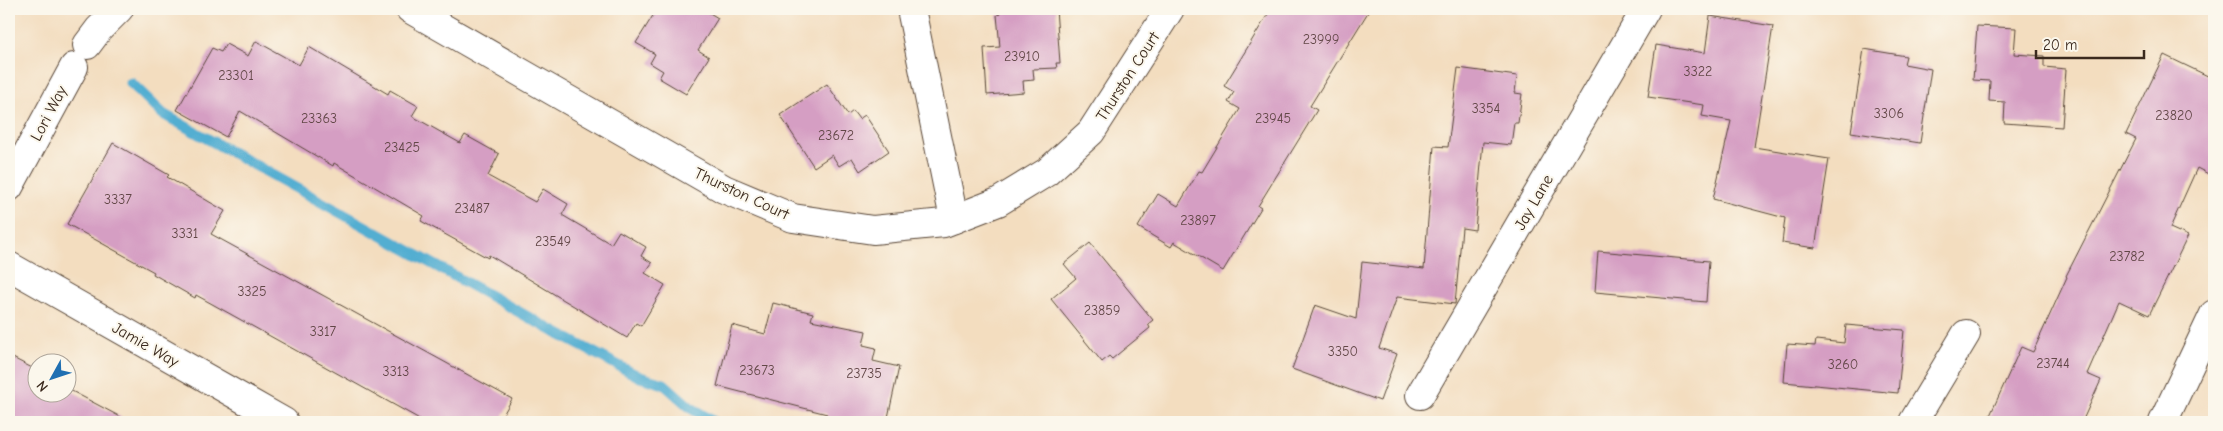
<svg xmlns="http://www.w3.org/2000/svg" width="2223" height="431" font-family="'Comic Neue',sans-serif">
  <rect width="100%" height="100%" fill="#fbf7ec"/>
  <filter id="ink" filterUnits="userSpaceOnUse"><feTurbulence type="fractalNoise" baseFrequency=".02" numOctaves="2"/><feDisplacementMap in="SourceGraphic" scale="10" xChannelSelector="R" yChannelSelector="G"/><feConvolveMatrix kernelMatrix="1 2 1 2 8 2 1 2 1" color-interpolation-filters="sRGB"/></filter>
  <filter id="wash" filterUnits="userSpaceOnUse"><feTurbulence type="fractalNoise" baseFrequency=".0096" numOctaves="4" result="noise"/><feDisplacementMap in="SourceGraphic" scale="20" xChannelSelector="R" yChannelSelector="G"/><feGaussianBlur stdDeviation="1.12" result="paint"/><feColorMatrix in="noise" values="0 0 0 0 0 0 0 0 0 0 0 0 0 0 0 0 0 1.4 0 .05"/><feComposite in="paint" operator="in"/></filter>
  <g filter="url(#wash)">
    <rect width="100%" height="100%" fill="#f3ddbf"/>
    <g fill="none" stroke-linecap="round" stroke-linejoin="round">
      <path stroke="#53aed1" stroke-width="11" d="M131 83 163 114 555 332 640 377 664 384 691 408 714 422"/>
    </g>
    <g id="blocks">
      <g fill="#d59ec3">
        <path d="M657 9H703L718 18 698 50 709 57 686 94 659 78 663 71 650 63 655 54 636 43Z"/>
        <path d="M1000 9H1056L1060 63H1056L1057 68 1033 69 1034 80 1023 81 1024 92 987 95 984 48 1000 47 997 15 1000 14Z"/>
        <path d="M1271 9H1370L1310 106 1317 110 1258 206 1261 208 1223 271 1174 242 1171 247 1138 227 1158 194 1178 206 1199 171 1202 172 1240 109 1228 102 1234 92 1224 86Z"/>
        <path d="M1710 16 1773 26 1754 147 1829 159 1815 248 1782 243 1785 218 1713 199 1731 121 1702 116 1704 105 1648 97 1656 45 1705 53Z"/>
        <path d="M1977 26 2016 28 2014 54 2044 56V67L2066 69 2062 127 2004 123 2005 102 1989 101 1990 81 1973 80Z"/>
        <path d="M256 41 299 65 309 47 388 94 390 90 418 106 412 116 460 143 465 135 499 154 488 176 535 202 543 189 568 204 562 215 611 244 619 231 646 247 641 256 652 263 645 273 665 285 641 326 636 323 627 338 489 255 488 258 421 221 424 216 334 163 333 166 240 111 226 137 177 110 212 48 221 52 226 44 248 56Z"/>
        <path d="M1864 49 1906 56 1904 64 1931 69 1920 143 1851 132Z"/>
        <path d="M2164 55 2214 79V177L2197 168 2170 228 2188 236 2149 315 2119 301 2087 374 2101 380 2082 422H1987L2021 347 2033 352 2067 277 2066 276 2136 139 2126 134Z"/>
        <path d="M1458 68 1517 76 1515 93 1522 94 1518 123H1514L1511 145 1483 142 1475 230 1462 228 1455 304 1397 297 1379 348 1397 354 1380 401 1292 369 1315 305 1356 319 1362 262 1424 269 1434 146 1448 147Z"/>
        <path d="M827 84 848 115 853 111 859 119 865 115 889 151 860 171 852 158 839 166 832 155 814 167 780 115Z"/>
        <path d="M113 143 169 175 167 177 225 211 211 234 512 399 499 422H425L196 295 195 298 153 274 154 272 67 224Z"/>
        <path d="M1090 243 1153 320 1148 324 1150 328 1112 359 1109 356 1102 362 1051 299 1076 278 1064 264Z"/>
        <path d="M1598 251 1709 261 1706 302 1595 292Z"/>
        <path d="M773 303 813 313 811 320 866 331 863 345 876 348 873 361 899 367 887 422H852L826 417 827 414 717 386 732 325 765 334Z"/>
        <path d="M1846 325 1904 330 1898 393 1784 382 1787 344 1815 346 1816 340 1844 343Z"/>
        <path d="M9 356 38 371V394H68V389L130 422H9Z"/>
      </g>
    </g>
  </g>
  <g filter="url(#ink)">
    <use href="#blocks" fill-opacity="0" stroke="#574536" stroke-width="1"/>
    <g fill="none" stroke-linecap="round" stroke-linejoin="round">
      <defs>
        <g id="minor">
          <path d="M410 9 724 189 793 218 873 230 944 223 998 202 1047 172 1091 132 1170 9"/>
          <path d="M911 9 954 219"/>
          <path d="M87 45 99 29 119 9"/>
          <path d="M9 187 74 67"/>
          <path d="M9 266 284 422"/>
          <path d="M1420 395 1646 9"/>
          <path d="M1913 422 1966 334"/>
          <path d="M2163 422 2214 314"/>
        </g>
      </defs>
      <use href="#minor" stroke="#574536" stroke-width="30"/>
      <use href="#minor" stroke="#fff" stroke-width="28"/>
    </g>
  </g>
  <g text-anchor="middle" stroke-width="4" stroke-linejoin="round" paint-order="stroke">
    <g font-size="14" fill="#624747">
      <text x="1321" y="44">23999</text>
      <text x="1022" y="61">23910</text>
      <text x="1698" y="76">3322</text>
      <text x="236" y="80">23301</text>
      <text x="1486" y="113">3354</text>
      <text x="1889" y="118">3306</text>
      <text x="2174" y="120">23820</text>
      <text x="319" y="123">23363</text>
      <text x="1273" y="123">23945</text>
      <text x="836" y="140">23672</text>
      <text x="402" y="152">23425</text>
      <text x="118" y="204">3337</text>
      <text x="472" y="213">23487</text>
      <text x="1198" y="225">23897</text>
      <text x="185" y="238">3331</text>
      <text x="553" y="246">23549</text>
      <text x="2127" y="261">23782</text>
      <text x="252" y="296">3325</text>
      <text x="1102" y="315">23859</text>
      <text x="323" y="336">3317</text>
      <text x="1343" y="356">3350</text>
      <text x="2053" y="368">23744</text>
      <text x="1843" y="369">3260</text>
      <text x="757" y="375">23673</text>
      <text x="396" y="376">3313</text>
      <text x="864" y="378">23735</text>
    </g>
    <g font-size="16" fill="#3b2a1e" stroke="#fbf7ec">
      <text transform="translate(1127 76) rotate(-57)" y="6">Thurston Court</text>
      <text transform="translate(48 113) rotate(-62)" y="6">Lori Way</text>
      <text transform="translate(742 193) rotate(25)" y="6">Thurston Court</text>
      <text transform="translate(1533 202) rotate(-60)" y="6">Jay Lane</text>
      <text transform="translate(146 344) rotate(30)" y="6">Jamie Way</text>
    </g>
  </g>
  <rect width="2223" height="431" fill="none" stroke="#fbf7ec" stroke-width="30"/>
  <g transform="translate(52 378) rotate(230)"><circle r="24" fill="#fbf7ec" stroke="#aea59a"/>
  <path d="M0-4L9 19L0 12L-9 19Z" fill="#1f6fb2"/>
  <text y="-8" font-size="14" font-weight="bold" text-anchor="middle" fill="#3b2a1e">N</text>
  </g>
  <path d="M2036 50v8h108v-8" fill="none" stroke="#3b2a1e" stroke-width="2.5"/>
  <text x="2043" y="50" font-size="15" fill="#3b2a1e" stroke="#fbf7ec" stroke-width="4" paint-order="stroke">20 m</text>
</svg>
